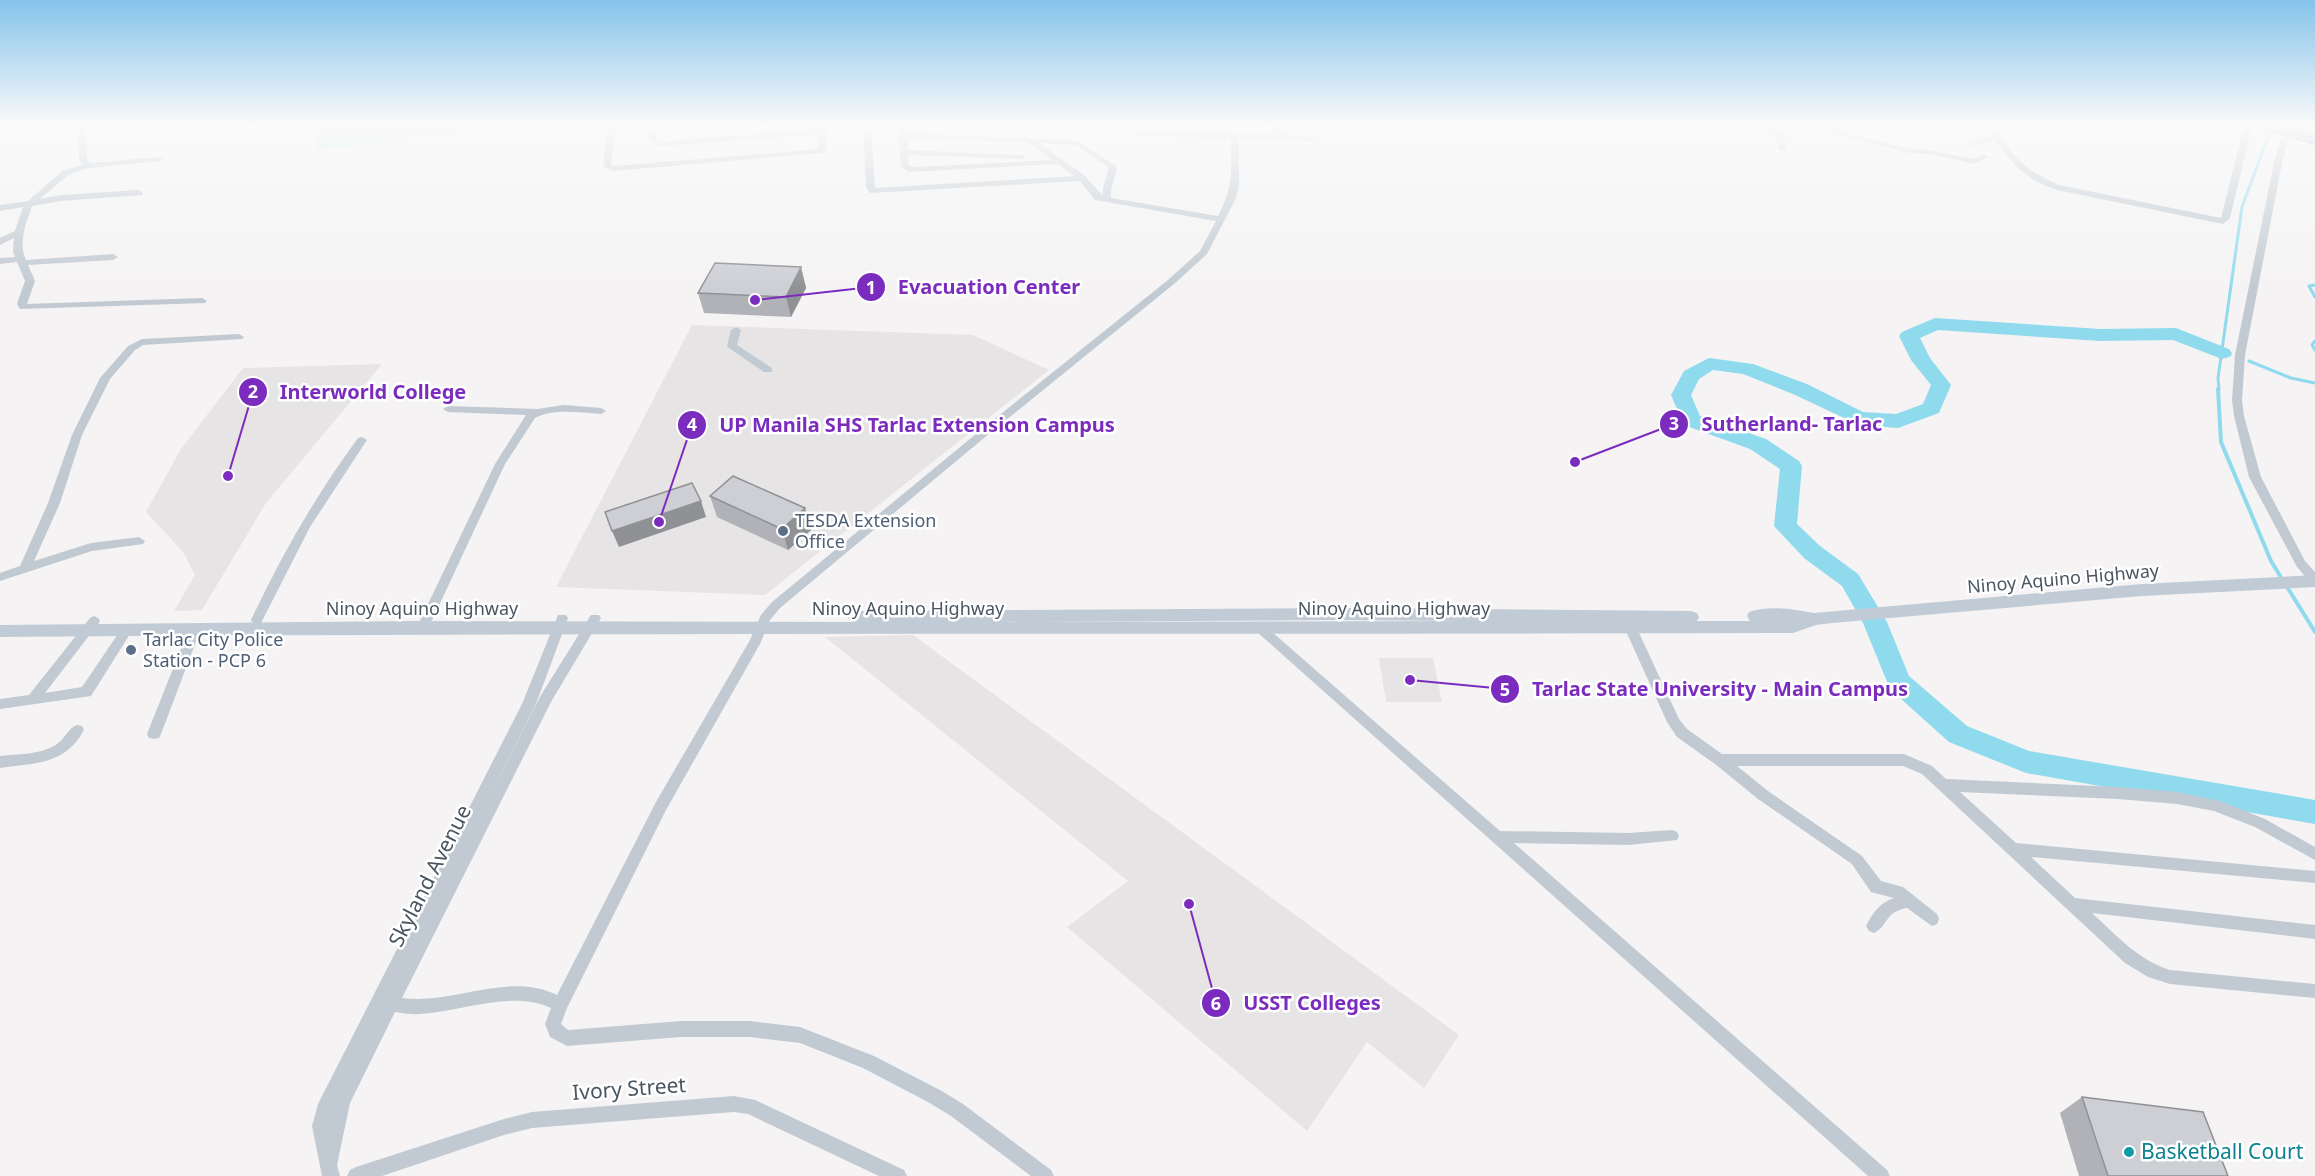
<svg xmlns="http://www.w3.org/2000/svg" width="2315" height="1176" font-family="'Noto Sans',sans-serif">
  <rect width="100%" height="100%" fill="#f5f3f3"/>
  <g fill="#e6e4e5">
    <path d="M692 325 973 335 1049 370 765 595 556 587Z"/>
    <path d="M382 364 266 503 202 610 174 611 195 575 184 553 146 512 181 449 243 368Z"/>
    <path d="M913 635 1459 1035 1424 1088 1367 1042 1307 1131 1067 927 1128 881 825 637Z"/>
    <path d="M1379 658H1433L1442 702H1386Z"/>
  </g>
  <path fill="#c3f1d5" d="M320 126H556L409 138 313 151Z"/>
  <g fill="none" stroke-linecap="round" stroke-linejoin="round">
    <g stroke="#90daee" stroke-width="3">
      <path d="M2315 285 2309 286 2315 297"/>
      <path d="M2315 341 2312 345 2315 350"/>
      <path d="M2222 353 2230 355"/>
      <path d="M2249 361 2291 378 2315 383"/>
      <path d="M2219 390 2218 378 2242 207 2272 126"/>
    </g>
    <path stroke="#90daee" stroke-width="4" d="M2218 389 2221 442 2271 561 2315 632"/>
    <path fill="#90daee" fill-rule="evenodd" d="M1935 318 2100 329 2176 328 2229 349 2232 353 2229 357 2222 359 2173 340 2100 341 1938 330 1920 338 1930 358 1951 385 1939 413 1898 428 1859 425 1793 394 1743 374 1713 370 1699 379 1691 395 1700 416 1766 439 1799 461 1802 466 1797 524 1820 546 1858 574 1887 622 1909 676 1967 726 2029 751 2315 800V824L2026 773 1949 742 1890 689 1863 623 1842 586 1804 558 1774 526 1780 469 1750 449 1684 425 1671 395 1684 371 1709 358 1753 364 1807 384 1863 412 1896 414 1923 404 1931 385 1911 360 1899 336 1902 332Z"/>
    <defs>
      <path id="trunk" d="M2265 126H2284L2315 136V144L2266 129Z"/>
    </defs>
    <use href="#trunk" stroke="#7690ad" stroke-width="2"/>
    <g fill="#c1cad2" fill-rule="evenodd">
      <path d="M78 126H86L87 159 90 163 160 157 164 159 160 161 88 168 68 175 40 199 60 195 139 190 143 193 142 195 60 201 32 206C26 224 18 242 26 260L113 254 118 257 113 260 28 265 35 281 27 304 202 298 207 301 205 303 20 309 17 304 25 281 17 262 0 264V258L15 257 13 251 14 238 0 245V238L15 231 23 207 0 211V205L28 201 62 171 82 165 79 159Z"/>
      <path d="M608 126H616L611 165 614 166 818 149 819 134 661 146 648 140 649 126H657L656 139 662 142 819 129V126H827L826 151 822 153 613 171 603 166Z"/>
      <path d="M863 126H871L875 188 1074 176 1058 164 908 172 901 166 898 126H906L907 133 1078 141 1116 166C1118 175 1110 184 1111 198L1218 216C1234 186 1231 171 1231 138L1139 136 1135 134 1136 132 1278 135 1277 126H1285L1286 135 1312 137 1316 139 1312 141 1239 138V187L1236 198 1207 254 1174 284 990 433 780 608 770 620 760 644 666 810 567 1008 561 1024 568 1030 681 1021H750L800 1027 874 1056 940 1090 963 1104 1051 1170 1054 1176H1031L951 1116 928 1102 863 1068 800 1043 750 1037H681L567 1046 550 1037 545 1024 551 1008C512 989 459 1013 418 1014 411 1015 403 1013 395 1012L350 1103 337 1165 340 1176H322L312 1126 318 1104 522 704 558 615H566L568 618 536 704 485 805 541 695 591 615H599L601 618 551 702 402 998C453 1005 508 971 557 995L656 802 750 640 761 615 772 602 982 429 1168 280 1200 251 1216 221 1095 200 1080 181 870 193 866 187ZM907 138 1028 142 1052 160 913 167 909 165 908 155 1022 159 1026 157 1022 155 908 150ZM1039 143 1076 145 1108 167C1108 177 1102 184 1103 196L1085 176Z"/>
      <path d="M1781 126 1787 149 1783 151 1779 149 1774 131 1750 132 1746 130 1750 128Z"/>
      <path d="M1804 126H1817L1909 149 1930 150 1973 159 1984 155 1988 157 1974 164 1930 154 1909 153Z"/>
      <path d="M1989 126H1997C2007 155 2031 174 2059 185L2221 218 2244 126H2252L2230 218 2223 224 2057 190C2028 181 2012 164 1995 140L1969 146V142L1992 136Z"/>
      <path d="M2292 126H2300L2288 141 2282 163 2245 355 2242 400 2244 416 2261 477 2305 561 2315 572V584L2311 583 2297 567 2249 477 2234 416 2232 400 2235 355 2274 163 2280 141Z"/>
      <path d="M736 327 741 330 737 345 772 368V372H764L729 348 727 346 731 330Z"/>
      <path d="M239 334 244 337 242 339 143 345 135 350 110 379 82 435 60 503 34 561 91 543 139 537 145 541 143 544 92 551 0 581V573L20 566 48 503 72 435 100 378 128 346 142 339Z"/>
      <path d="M564 405 601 408 606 411 601 414C579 413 555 408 535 418L505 464 429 627 427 630H419L417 627 495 464 526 415 448 412 443 409 448 406 537 409Z"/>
      <path d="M362 437 367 440 310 527 261 623H253L251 620C281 556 316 495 358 438Z"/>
      <path d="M1627 615 1631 617 1633 620 1679 719 1687 729 1722 754H1904L1932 766 1946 779 2118 787 2177 792 2220 801 2265 819 2315 847V860L2255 827 2214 811 2177 804 2118 799 1960 792 2016 843 2315 871V883L2031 857 2075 898 2315 925V939L2092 913C2116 935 2138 960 2170 970L2315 984V998L2170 984 2148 977 2125 963 1922 774 1903 766H1737L1768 791 1862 856 1881 881 1903 887 1937 914 1939 919 1937 924 1932 926 1907 908C1884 912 1888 927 1874 933L1869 931 1866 926C1873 912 1880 903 1894 898L1871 892 1852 864 1758 799 1715 764 1677 737 1667 722 1621 620 1623 617Z"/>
      <path d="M94 616 98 618 100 621 98 624 45 693 82 687 122 628H130L132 631 130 634 91 696 0 709V699L29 695 90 618Z"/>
      <path d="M1261 624 1265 626 1500 831 1629 833 1672 830 1677 832 1679 836 1677 840 1629 845 1514 843 1887 1170 1890 1176H1868L1257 632 1255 629 1257 626Z"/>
      <path d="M194 626 198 628 200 631 161 734 159 738 154 739 149 738 147 734 188 631 190 628Z"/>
      <path d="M77 725 82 726 84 730C65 765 35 763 0 768V756C18 754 41 755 57 744 65 739 68 728 77 725Z"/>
      <path d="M734 1096 755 1100 904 1170 907 1176H879L748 1114 734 1112 532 1128 504 1135 382 1176H347L350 1170 356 1167 504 1119 532 1112Z"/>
    </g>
    <path fill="#c1cbd6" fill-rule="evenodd" d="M2315 575V587L2142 596 1832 623 1816 625 1793 633C1195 635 598 632 0 637V625L415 621 852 622 847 617 849 613 855 611 1340 608 1691 611 1697 613 1699 617 1697 621H1750L1747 616 1749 612C1769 605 1793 609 1814 613L2142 584ZM1340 620 1466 621 996 622Z"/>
    <use href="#trunk" fill="#9fb4c9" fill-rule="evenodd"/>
  </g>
  <g fill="#b0b2b7">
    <path d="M801 267 806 288 791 317 704 313 698 293Z"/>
    <path d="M710 496 805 508 811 530 788 550 717 517Z"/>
    <path d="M2082 1097 2228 1176H2079L2060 1113Z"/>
  </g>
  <g fill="#909195">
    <path d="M801 267 806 288 791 317 786 297Z"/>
    <path d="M701 501 706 517 619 547 612 531Z"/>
    <path d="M805 508 811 530 788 550 782 529Z"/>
  </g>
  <g fill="#cdcfd5" stroke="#909195" stroke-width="1.5">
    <path d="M715 263 801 267 786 297 698 293Z"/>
    <path d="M733 476 805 508 782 529 710 496Z"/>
    <path d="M692 483 701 501 612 531 605 512Z"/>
    <path d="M2082 1097 2203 1112 2228 1176H2108Z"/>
  </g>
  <linearGradient id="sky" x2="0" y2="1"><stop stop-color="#85c3ea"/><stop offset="0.43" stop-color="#fafafa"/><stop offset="1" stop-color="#fafafa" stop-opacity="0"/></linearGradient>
  <rect width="2315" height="290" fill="url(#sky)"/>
  <g fill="#5c6f8a" stroke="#fff" stroke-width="2">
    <circle cx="783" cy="531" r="6"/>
    <circle cx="131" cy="650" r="6"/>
  </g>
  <circle fill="#0f9aa8" stroke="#fff" stroke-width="2" cx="2129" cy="1152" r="6"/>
  <g text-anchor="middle" stroke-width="5" stroke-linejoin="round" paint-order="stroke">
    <g font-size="18" fill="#4e5e75" stroke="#fff" text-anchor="start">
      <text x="795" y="527">TESDA Extension<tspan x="795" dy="21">Office</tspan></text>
      <text x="143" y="646">Tarlac City Police<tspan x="143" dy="21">Station - PCP 6</tspan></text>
    </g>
    <g font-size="18" fill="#4a5661" stroke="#fff">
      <text transform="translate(2063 579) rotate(-5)" y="6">Ninoy Aquino Highway</text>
      <text x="422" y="615">Ninoy Aquino Highway</text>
      <text x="908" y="615">Ninoy Aquino Highway</text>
      <text x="1394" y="615">Ninoy Aquino Highway</text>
    </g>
    <g font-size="21" fill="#4a5661" stroke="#fff">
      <text transform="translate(430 876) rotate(-63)" y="7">Skyland Avenue</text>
      <text transform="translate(629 1089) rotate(-4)" y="7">Ivory Street</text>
    </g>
    <g font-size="21" fill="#0d838f" stroke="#fff" text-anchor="start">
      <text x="2141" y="1159">Basketball Court</text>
    </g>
  </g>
  <path fill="none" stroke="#7b2cbf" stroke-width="2" d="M755 300L871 287M228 476L253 392M1575 462L1674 424M659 522L692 425M1410 680L1505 689M1189 904L1216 1003"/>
  <g fill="#7b2cbf" stroke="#fff" stroke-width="2">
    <circle cx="755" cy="300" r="6"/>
    <circle cx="228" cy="476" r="6"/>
    <circle cx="1575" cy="462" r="6"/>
    <circle cx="659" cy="522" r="6"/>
    <circle cx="1410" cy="680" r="6"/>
    <circle cx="1189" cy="904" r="6"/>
    <circle cx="871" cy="287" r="15"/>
    <circle cx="253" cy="392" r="15"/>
    <circle cx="1674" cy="424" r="15"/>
    <circle cx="692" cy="425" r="15"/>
    <circle cx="1505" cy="689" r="15"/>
    <circle cx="1216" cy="1003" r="15"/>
  </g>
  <g font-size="18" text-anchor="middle" font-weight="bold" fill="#fff">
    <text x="871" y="294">1</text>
    <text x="253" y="398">2</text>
    <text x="1674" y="430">3</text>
    <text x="692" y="431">4</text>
    <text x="1505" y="696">5</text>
    <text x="1216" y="1010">6</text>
  </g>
  <g font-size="20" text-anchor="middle" font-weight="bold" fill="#7b2cbf" stroke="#fff" stroke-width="5" stroke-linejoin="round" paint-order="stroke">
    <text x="989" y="294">Evacuation Center</text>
    <text x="373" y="399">Interworld College</text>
    <text x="1792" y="431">Sutherland- Tarlac</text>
    <text x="917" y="432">UP Manila SHS Tarlac Extension Campus</text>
    <text x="1720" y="696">Tarlac State University - Main Campus</text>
    <text x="1312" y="1010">USST Colleges</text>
  </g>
</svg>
